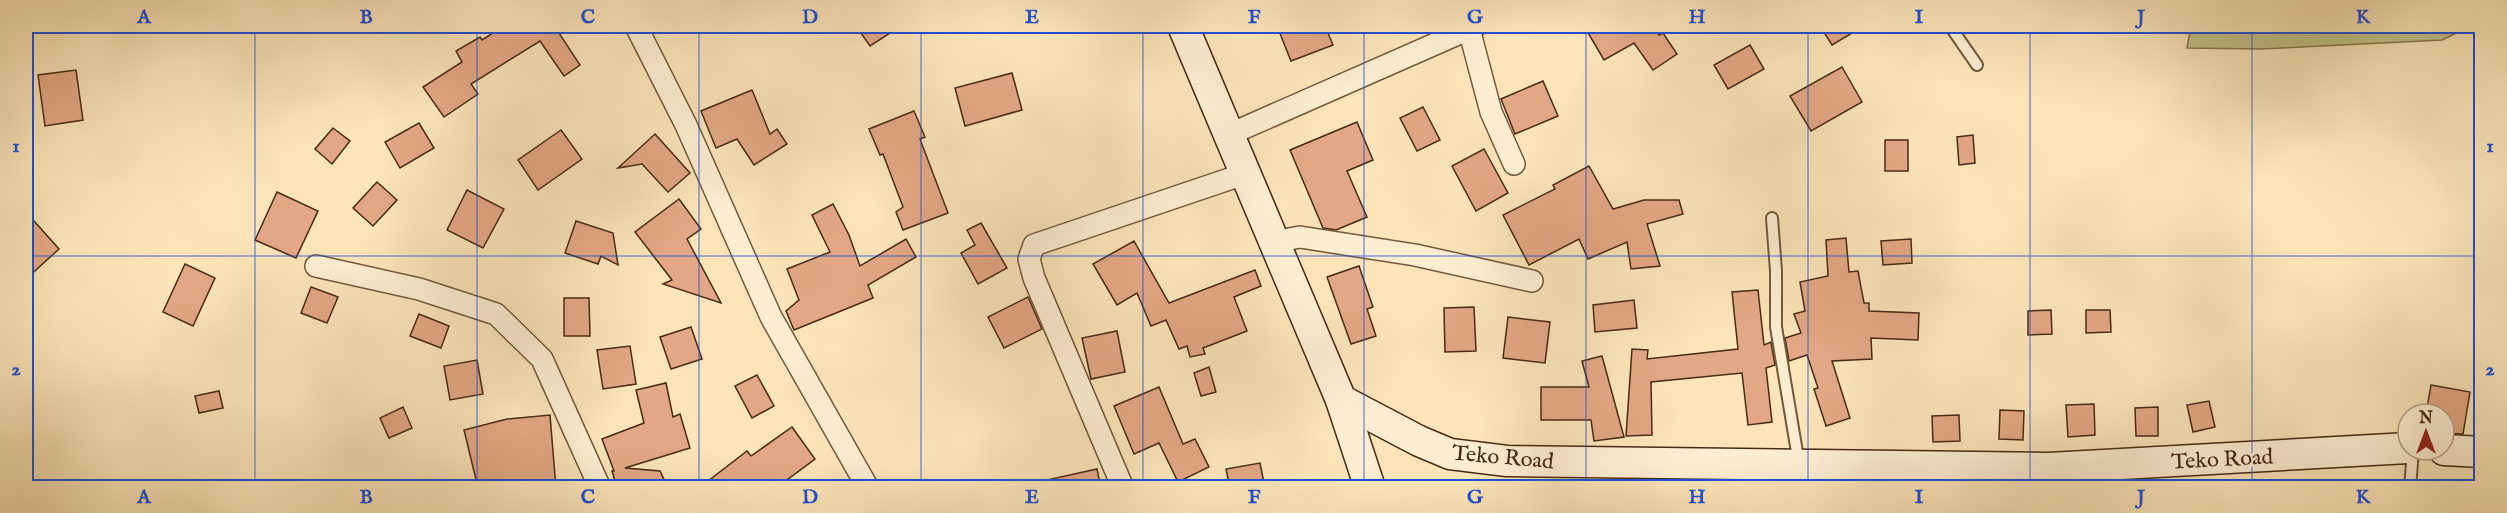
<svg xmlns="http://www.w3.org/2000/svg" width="2507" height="513" font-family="'IM FELL English',serif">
  <rect width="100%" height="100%" fill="#fae4b8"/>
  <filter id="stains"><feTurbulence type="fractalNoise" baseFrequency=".00333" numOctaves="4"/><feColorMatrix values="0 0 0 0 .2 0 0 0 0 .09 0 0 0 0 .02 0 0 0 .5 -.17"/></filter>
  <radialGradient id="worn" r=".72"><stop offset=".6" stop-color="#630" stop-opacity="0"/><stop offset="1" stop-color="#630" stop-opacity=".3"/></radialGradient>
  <path fill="#c4c28a" stroke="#86764e" stroke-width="1.5" d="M2191 26H2471L2442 40 2261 49 2187 48Z"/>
  <g fill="#e2a784" stroke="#482913" stroke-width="1.5">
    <path d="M504 26H564L557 30 580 65 564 76 540 41 471 84 478 94 444 117 423 87 462 62 456 51 480 37 482 40Z"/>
    <path d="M856 26H901L870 46Z"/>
    <path d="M1295 26H1325L1333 45 1291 61 1279 31Z"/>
    <path d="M1584 26H1664L1656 30 1659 35 1663 33 1677 54 1653 70 1634 43 1604 60Z"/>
    <path d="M1820 26H1864L1832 45Z"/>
    <path d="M1750 45 1764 69 1728 89 1714 65Z"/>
    <path d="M1842 67 1862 102 1811 131 1790 96Z"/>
    <path d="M76 70 83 120 45 126 38 75Z"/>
    <path d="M1012 73 1022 110 965 126 955 88Z"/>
    <path d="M1543 81 1558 116 1515 134 1501 99Z"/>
    <path d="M752 90 770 134 777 129 787 144 754 165 737 139 716 148 701 111Z"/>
    <path d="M1423 107 1440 140 1417 151 1400 118Z"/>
    <path d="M914 111 925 137 920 139 948 213 903 230 896 212 903 207 883 154 880 155 869 129Z"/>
    <path d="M1357 122 1373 160 1347 171 1367 217 1336 230 1323 228 1290 150Z"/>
    <path d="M419 123 434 148 400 168 385 142Z"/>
    <path d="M333 128 350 141 332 164 315 149Z"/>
    <path d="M561 130 582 159 538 190 518 160Z"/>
    <path d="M655 134 690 173 668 192 642 164 618 168Z"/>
    <path d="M1973 135 1975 163 1959 165 1957 137Z"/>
    <rect x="1885" y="140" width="23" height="31"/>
    <path d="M1484 149 1508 193 1476 211 1452 166Z"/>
    <path d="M1589 166 1613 209 1644 200H1679L1683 214 1647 224 1660 266 1631 269 1627 242 1588 259 1579 239 1529 265 1503 215 1555 189 1553 185Z"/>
    <path d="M377 182 397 200 373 226 353 208Z"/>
    <path d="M467 190 504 209 483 248 447 230Z"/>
    <path d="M277 192 318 211 296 258 255 240Z"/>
    <path d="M679 199 701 229 687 239 721 303 663 284 672 280 635 232Z"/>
    <path d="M833 204 849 235 860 266 906 239 916 257 868 285 873 298 794 330 786 311 799 300 787 269 830 252 812 215Z"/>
    <path d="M26 212 59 249 26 279Z"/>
    <path d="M576 221 613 233 618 265 601 256 598 264 565 253Z"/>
    <path d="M981 223 1007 268 978 284 961 253 975 245 967 230Z"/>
    <path d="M1846 238 1849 272 1858 271 1864 303H1869V311L1919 313 1918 340 1871 338 1872 359 1832 361 1850 418 1826 426 1814 389 1818 388 1807 355 1789 361 1785 338 1801 333 1794 314 1805 311 1800 282 1828 276 1826 240Z"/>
    <path d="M1911 239 1912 263 1883 265 1881 241Z"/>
    <path d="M1134 241 1169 303 1255 270 1261 286 1234 297 1247 331 1203 348 1205 354 1190 357 1187 346 1179 349 1166 320 1151 326 1137 293 1117 305 1093 264Z"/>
    <path d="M185 264 215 278 193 326 163 312Z"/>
    <path d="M1359 266 1373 307 1367 309 1376 336 1351 344 1327 277Z"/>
    <path d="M311 287 338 297 327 323 301 313Z"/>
    <path d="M1758 290 1764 345 1771 342 1775 365 1766 368 1772 422 1748 425 1742 373 1651 382 1652 435 1626 436 1632 349 1648 350 1647 359 1738 349 1732 292Z"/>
    <path d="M1028 297 1042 329 1004 348 988 317Z"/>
    <path d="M564 298H589L590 336H564Z"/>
    <path d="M1634 300 1637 328 1595 332 1593 305Z"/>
    <path d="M1474 307 1476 351 1445 352 1444 308Z"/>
    <path d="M2051 310 2052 334 2028 335V311Z"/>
    <path d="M2086 310H2110L2111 332 2086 333Z"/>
    <path d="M419 314 449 326 441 348 410 336Z"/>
    <path d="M1508 317 1550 322 1545 363 1503 358Z"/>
    <path d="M691 327 702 359 671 369 660 337Z"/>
    <path d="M1117 331 1125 372 1091 379 1082 338Z"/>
    <path d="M630 346 636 384 603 389 597 350Z"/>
    <path d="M1602 356 1624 437 1594 441 1591 420H1541V387H1589L1582 361Z"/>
    <path d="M477 360 483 394 450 400 444 366Z"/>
    <path d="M1209 367 1216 392 1201 396 1194 373Z"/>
    <path d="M757 375 774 406 752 418 735 386Z"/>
    <path d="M666 383 673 417 680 414 690 448 625 468 660 471 668 488H617L612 471H614L602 439 644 423 636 390Z"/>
    <path d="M2431 385 2470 392 2463 434 2444 433V414H2426Z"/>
    <path d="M1159 387 1183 444 1195 439 1209 467 1178 482 1159 443 1134 454 1114 406Z"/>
    <path d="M219 391 223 408 199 413 195 396Z"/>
    <path d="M2209 401 2215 427 2193 432 2187 405Z"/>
    <path d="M2094 404 2095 435 2068 437 2066 405Z"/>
    <path d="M403 407 412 428 389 438 380 418Z"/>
    <path d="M2158 407V436H2136L2135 408Z"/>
    <path d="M2000 410 2024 411 2023 440 1999 439Z"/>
    <path d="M550 415 556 488H532L531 480 500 488H478L464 430 507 419Z"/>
    <path d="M1959 415 1960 441 1933 442 1932 416Z"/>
    <path d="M792 427 815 459 776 488H699L747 451 751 456Z"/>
    <path d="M1260 463 1265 488H1230L1226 469Z"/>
    <path d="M1097 469 1101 488H1048L1047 480Z"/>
  </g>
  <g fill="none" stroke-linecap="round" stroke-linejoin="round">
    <defs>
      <g id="lane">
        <path d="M1950 26 1977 65"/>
        <path d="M1772 218 1776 271V327L1799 464"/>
        <path d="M2410 488 2413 450"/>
      </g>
      <g id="street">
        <path d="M636 26 686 125 771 317 868 488"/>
        <path d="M1469 29 1491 112 1514 164"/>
        <path d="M1228 135 1476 26"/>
        <path d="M1273 242 1300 237 1415 255 1532 281"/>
        <path d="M316 266 419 289 496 314 542 359 600 488"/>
        <path d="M1123 488 1034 278 1029 259 1034 245 1244 174"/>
      </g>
      <g id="secondary">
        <path d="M1183 26 1341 400 1419 441 1450 454 1507 461 2049 468 2408 448"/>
        <path d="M1341 400 1370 488"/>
        <path d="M2444 450 2482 452"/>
      </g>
    </defs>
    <use href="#lane" stroke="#74583c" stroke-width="14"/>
    <use href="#street" stroke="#74583c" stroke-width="24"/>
    <use href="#secondary" stroke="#482913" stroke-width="33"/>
    <use href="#lane" stroke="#fcedd1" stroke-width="10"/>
    <use href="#street" stroke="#fcedd1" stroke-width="21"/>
    <use href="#secondary" stroke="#fcedd1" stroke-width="30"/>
  </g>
  <path fill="none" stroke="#1d4ed8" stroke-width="1.5" stroke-opacity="0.55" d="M255 26V488M477 26V488M699 26V488M921 26V488M1143 26V488M1364 26V488M1586 26V488M1808 26V488M2030 26V488M2252 26V488M26 256H2482"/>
  <g text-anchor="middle" stroke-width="6" stroke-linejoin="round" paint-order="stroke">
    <g font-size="22" fill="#482913" stroke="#fcedd1">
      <text transform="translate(1503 456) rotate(5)" y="8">Teko Road</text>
      <text transform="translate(2222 458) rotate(-3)" y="8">Teko Road</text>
    </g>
  </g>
  <rect width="2507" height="513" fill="none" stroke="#fae4b8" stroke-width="66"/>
  <g transform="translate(2426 432)"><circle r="28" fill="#fcedd1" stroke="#b49f85" stroke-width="1.5"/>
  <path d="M0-4.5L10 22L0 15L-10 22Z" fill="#8f2418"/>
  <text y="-9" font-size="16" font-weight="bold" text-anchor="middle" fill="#482913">N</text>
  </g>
  <rect x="33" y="33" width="2441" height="447" fill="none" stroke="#1d4ed8" stroke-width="2"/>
  <g font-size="20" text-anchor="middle" font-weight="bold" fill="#1d4ed8">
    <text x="144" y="23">A</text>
    <text x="366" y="23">B</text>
    <text x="588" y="23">C</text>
    <text x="810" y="23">D</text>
    <text x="1032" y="23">E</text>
    <text x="1254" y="23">F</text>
    <text x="1475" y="23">G</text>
    <text x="1697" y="23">H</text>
    <text x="1919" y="23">I</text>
    <text x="2141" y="23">J</text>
    <text x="2363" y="23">K</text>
    <text x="16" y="152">1</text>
    <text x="2490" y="152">1</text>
    <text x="16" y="375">2</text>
    <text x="2490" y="375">2</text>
    <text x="144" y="503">A</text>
    <text x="366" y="503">B</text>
    <text x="588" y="503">C</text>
    <text x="810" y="503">D</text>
    <text x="1032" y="503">E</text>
    <text x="1254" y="503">F</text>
    <text x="1475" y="503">G</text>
    <text x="1697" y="503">H</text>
    <text x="1919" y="503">I</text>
    <text x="2141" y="503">J</text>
    <text x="2363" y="503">K</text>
  </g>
  <rect width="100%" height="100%" filter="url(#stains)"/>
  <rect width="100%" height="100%" fill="url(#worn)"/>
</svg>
